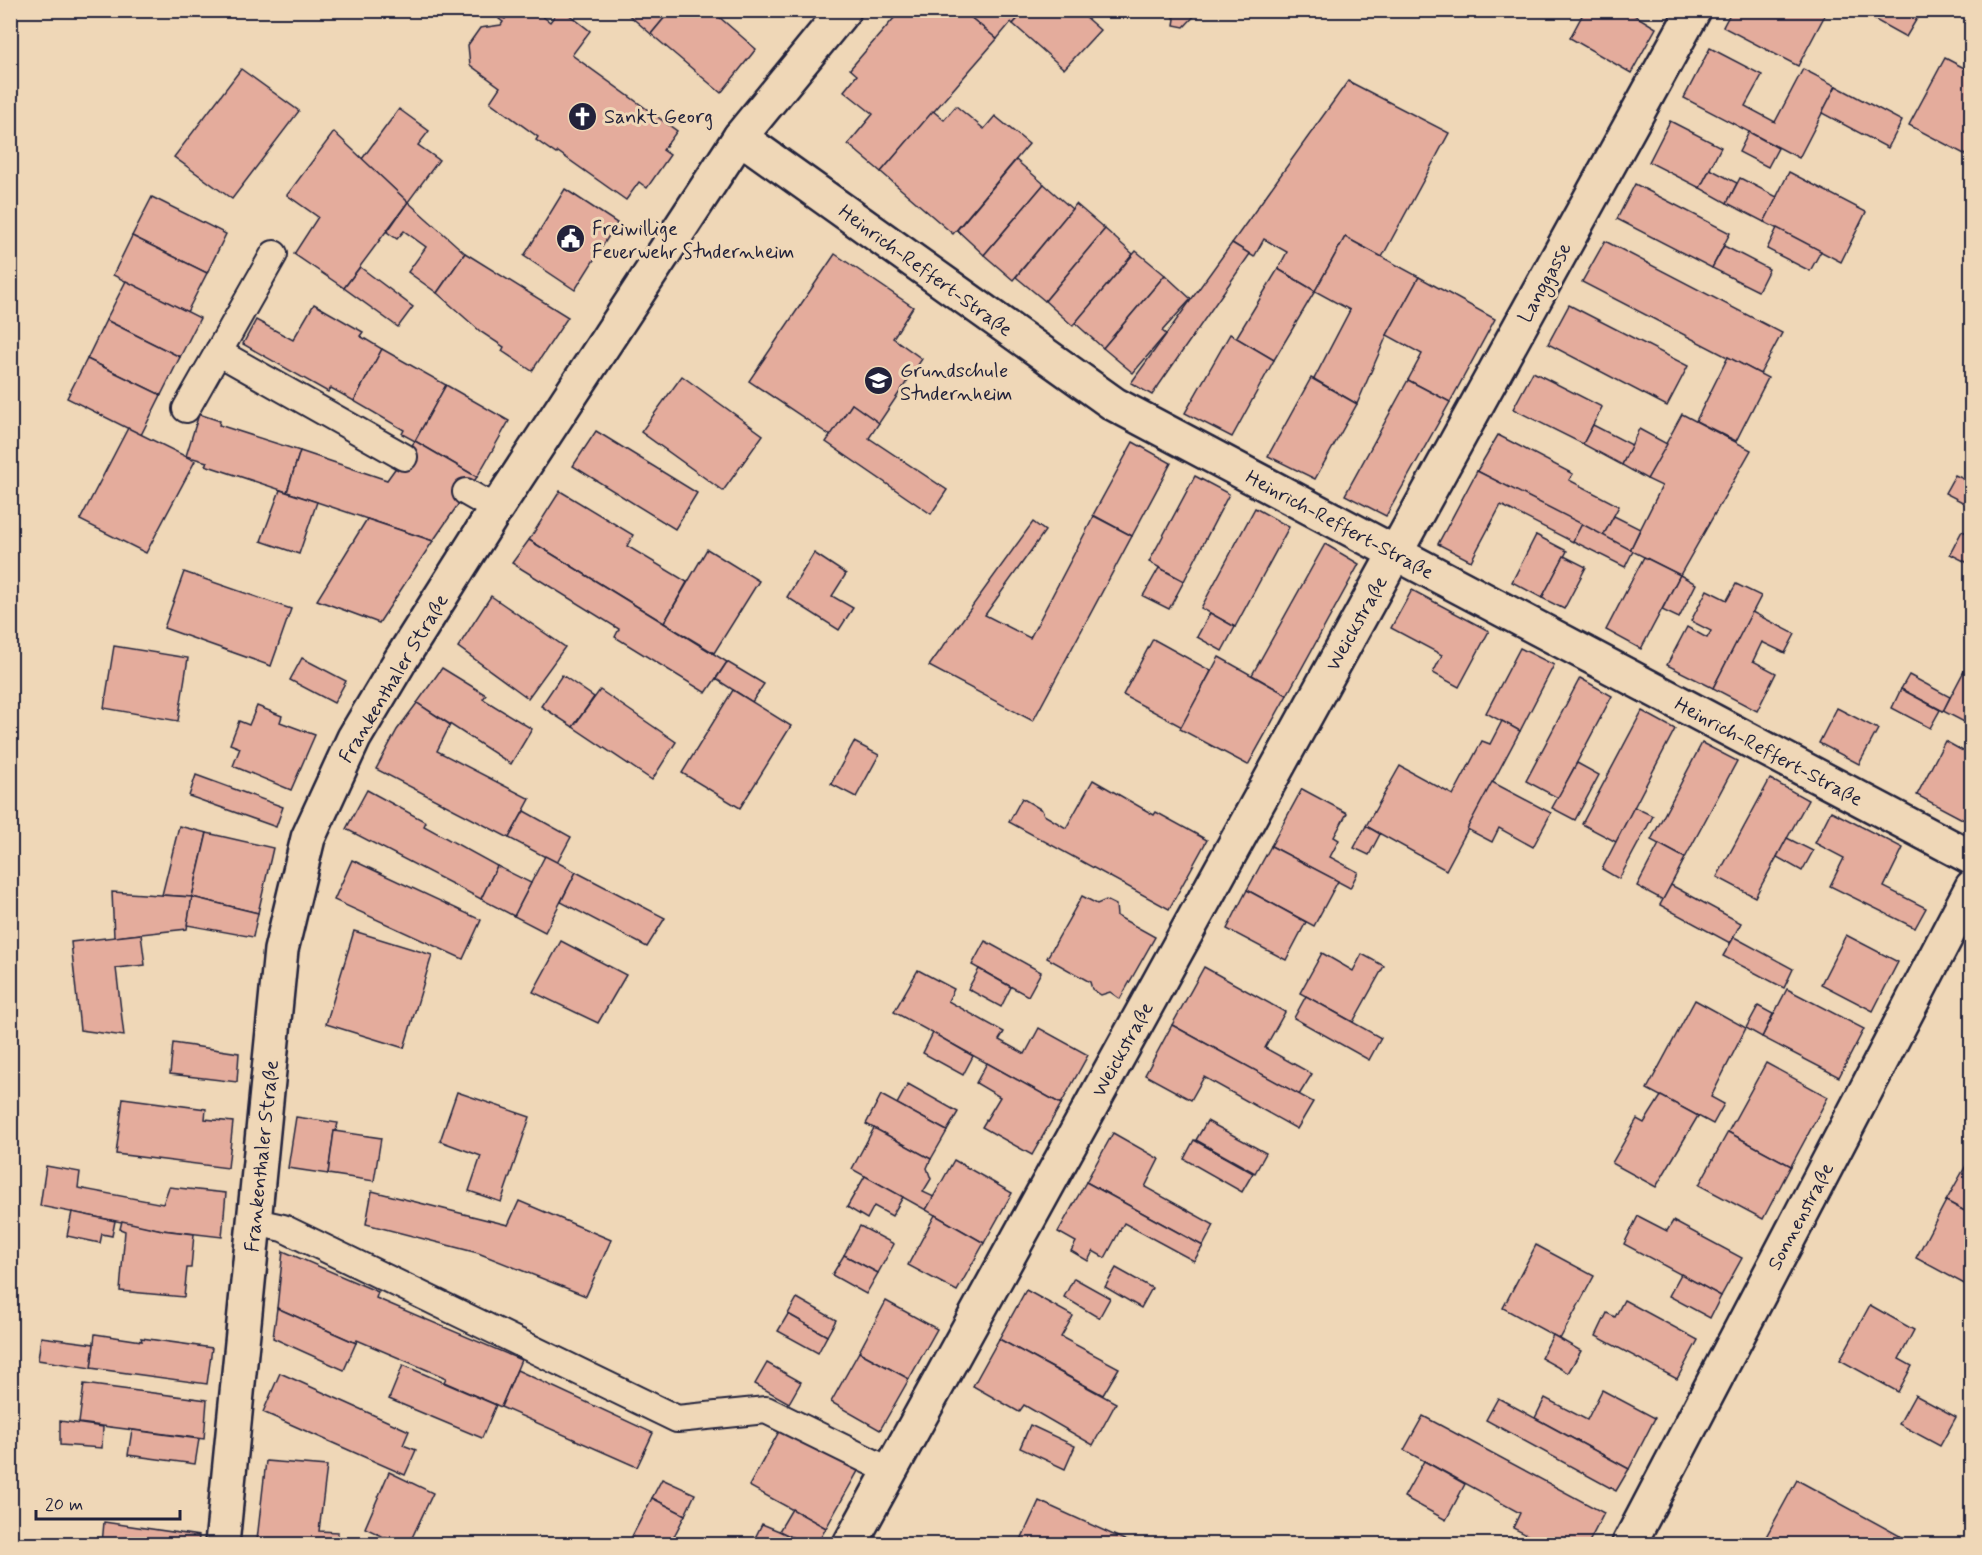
<svg xmlns="http://www.w3.org/2000/svg" width="1982" height="1555" font-family="Mynerve,sans-serif">
  <rect width="100%" height="100%" fill="#efd7b7"/>
  <filter id="ink" filterUnits="userSpaceOnUse"><feTurbulence type="fractalNoise" baseFrequency=".0167" numOctaves="2"/><feDisplacementMap in="SourceGraphic" scale="12" xChannelSelector="R" yChannelSelector="G"/><feConvolveMatrix kernelMatrix="1 2 1 2 8 2 1 2 1" color-interpolation-filters="sRGB"/></filter>
  <g filter="url(#ink)">
    <g fill="#e4ac9c" stroke="#22223b" stroke-width="1.5">
      <path d="M511 10H534L550 22 559 10H563L590 31 572 55 677 131 663 150 670 155 647 188 639 182 626 200 558 152 556 154 536 140 538 137 490 102 500 87 470 65 468 45 480 28 501 25 503 22 499 19 501 17 505 19Z"/>
      <path d="M623 10H671L651 34Z"/>
      <path d="M671 10H711L756 49 721 93 651 34Z"/>
      <path d="M901 10H962L997 39 881 172 848 144 873 114 844 91 857 75 850 69Z"/>
      <path d="M962 10H1026L1013 24 1011 22 997 39Z"/>
      <path d="M1026 10H1088L1083 15 1100 30 1064 69 1013 24Z"/>
      <path d="M1166 10H1200L1184 27 1174 25 1175 19Z"/>
      <path d="M1585 10H1626L1656 28 1631 73 1570 38Z"/>
      <path d="M1732 10H1817L1825 15 1798 66 1723 27Z"/>
      <path d="M1871 10H1922L1906 37 1868 16Z"/>
      <path d="M1710 48 1762 75 1745 106 1775 122 1803 69 1836 86 1799 158 1684 98Z"/>
      <path d="M1945 58 1972 72V148L1968 156 1909 125Z"/>
      <path d="M241 69 299 111 232 199 174 157Z"/>
      <path d="M1348 81 1449 133 1382 257 1345 237 1315 291 1278 269 1287 252 1264 239 1254 257 1232 243Z"/>
      <path d="M1836 86 1902 121 1888 148 1822 113Z"/>
      <path d="M956 106 984 129 995 116 1029 144 953 234 881 172 933 111 944 120Z"/>
      <path d="M399 109 429 131 418 145 439 160 408 202 362 159Z"/>
      <path d="M1670 121 1721 147 1700 188 1649 162Z"/>
      <path d="M334 132 408 202 344 288 294 254 318 217 287 195Z"/>
      <path d="M1749 132 1778 148 1768 167 1739 152Z"/>
      <path d="M1016 160 1044 184 984 255 957 230Z"/>
      <path d="M1710 169 1737 183 1727 203 1700 188Z"/>
      <path d="M1789 172 1866 212 1841 262 1764 222Z"/>
      <path d="M1740 178 1777 197 1764 222 1727 203Z"/>
      <path d="M1044 184 1072 209 1013 280 984 255Z"/>
      <path d="M1635 184 1730 233 1712 268 1617 219Z"/>
      <path d="M565 189 617 223 575 290 524 256Z"/>
      <path d="M152 197 226 234 207 273 132 236Z"/>
      <path d="M408 202 465 253 437 293 408 272 426 247 404 231 397 239 387 232Z"/>
      <path d="M1076 204 1105 229 1045 301 1016 277Z"/>
      <path d="M1777 228 1821 251 1810 271 1767 249Z"/>
      <path d="M1105 229 1133 254 1073 326 1045 301Z"/>
      <path d="M132 236 207 273 187 312 113 275Z"/>
      <path d="M1345 237 1419 277 1387 335 1357 404 1314 379 1350 310 1315 291Z"/>
      <path d="M1605 241 1782 333 1760 374 1582 282Z"/>
      <path d="M1232 243 1250 254 1152 395 1131 383Z"/>
      <path d="M1724 246 1769 269 1758 291 1712 268Z"/>
      <path d="M1136 251 1165 275 1103 348 1075 323Z"/>
      <path d="M465 253 568 317 532 371 502 351 504 347 481 332 437 293Z"/>
      <path d="M835 254 913 307 893 338 922 359 879 423 852 404 831 436 749 381Z"/>
      <path d="M360 267 413 307 398 327 344 288Z"/>
      <path d="M1278 269 1315 291 1274 360 1236 338Z"/>
      <path d="M1165 275 1191 299 1162 331 1166 334 1133 373 1103 348Z"/>
      <path d="M1419 277 1495 319 1450 402 1408 380 1422 354 1387 335Z"/>
      <path d="M126 281 200 318 180 357 106 320Z"/>
      <path d="M314 304 363 332 360 336 382 349 354 401 331 388 328 392 243 344 256 320 293 340Z"/>
      <path d="M1569 305 1688 366 1667 406 1548 344Z"/>
      <path d="M106 320 180 357 161 395 87 359Z"/>
      <path d="M1230 334 1274 360 1232 437 1185 413Z"/>
      <path d="M382 349 446 385 415 441 402 434 404 430 354 401Z"/>
      <path d="M1728 357 1768 378 1736 441 1696 421Z"/>
      <path d="M87 359 161 395 141 435 67 398Z"/>
      <path d="M1533 372 1602 407 1583 444 1513 409Z"/>
      <path d="M682 376 763 435 723 491 641 432Z"/>
      <path d="M1311 378 1357 404 1315 479 1268 456Z"/>
      <path d="M1408 380 1450 402 1386 516 1345 495Z"/>
      <path d="M446 385 509 421 477 477 415 441Z"/>
      <path d="M852 404 879 423 869 438 947 490 931 514 826 442Z"/>
      <path d="M199 414 220 421 219 425 300 451 287 492 205 465 207 462 186 456Z"/>
      <path d="M1682 414 1751 450 1680 575 1630 550 1662 486 1647 479Z"/>
      <path d="M1593 425 1632 445 1622 465 1583 444Z"/>
      <path d="M128 428 195 461 146 553 80 520Z"/>
      <path d="M1639 429 1667 444 1647 479 1622 465Z"/>
      <path d="M596 431 697 493 675 529 573 466Z"/>
      <path d="M1498 435 1573 474 1569 480 1619 506 1603 536 1477 471Z"/>
      <path d="M415 441 477 477 433 541 287 492 300 451 387 480Z"/>
      <path d="M1133 442 1171 463 1132 536 1093 515Z"/>
      <path d="M1477 471 1582 524 1573 542 1501 505 1471 561 1438 544Z"/>
      <path d="M1955 475 1972 483V507L1945 493Z"/>
      <path d="M1195 476 1229 494 1184 581 1149 562Z"/>
      <path d="M280 490 317 502 299 554 261 541Z"/>
      <path d="M560 491 633 535 627 546 687 582 664 623 529 540Z"/>
      <path d="M1255 508 1289 527 1235 627 1201 608Z"/>
      <path d="M1094 516 1132 536 1033 721 929 666 1033 522 1045 531 985 615 1030 638Z"/>
      <path d="M1614 516 1640 529 1630 550 1603 536Z"/>
      <path d="M367 519 433 541 379 623 317 600Z"/>
      <path d="M1582 524 1633 551 1625 567 1573 541Z"/>
      <path d="M1962 531 1972 535V565L1950 554Z"/>
      <path d="M1536 535 1567 551 1542 598 1512 582Z"/>
      <path d="M529 540 727 662 706 693 615 637 619 629 512 563Z"/>
      <path d="M1325 544 1359 564 1287 695 1252 675Z"/>
      <path d="M707 549 759 581 714 653 664 623Z"/>
      <path d="M814 553 846 574 832 596 853 608 839 630 787 597Z"/>
      <path d="M1564 556 1586 567 1564 609 1542 598Z"/>
      <path d="M1644 557 1680 575 1641 649 1606 630Z"/>
      <path d="M1159 568 1184 581 1169 609 1143 596Z"/>
      <path d="M184 572 291 609 271 666 164 628Z"/>
      <path d="M1680 575 1696 584 1679 618 1662 610Z"/>
      <path d="M1736 584 1761 596 1713 688 1667 665 1687 627 1707 638 1711 631 1691 621 1707 590 1727 600Z"/>
      <path d="M1412 590 1489 631 1459 687 1433 673 1442 655 1391 628Z"/>
      <path d="M491 596 565 647 528 698 458 647Z"/>
      <path d="M1752 612 1795 634 1785 653 1762 642 1753 661 1776 673 1757 711 1713 688Z"/>
      <path d="M1210 613 1235 627 1222 651 1197 637Z"/>
      <path d="M1153 639 1211 671 1182 727 1123 695Z"/>
      <path d="M114 646 188 658 178 721 104 708Z"/>
      <path d="M1520 648 1554 665 1520 731 1486 713Z"/>
      <path d="M1219 657 1287 695 1248 765 1180 729Z"/>
      <path d="M302 658 346 681 334 703 290 680Z"/>
      <path d="M727 662 764 684 752 702 716 679Z"/>
      <path d="M442 668 486 695 483 699 532 729 511 764 417 703Z"/>
      <path d="M1964 671 1972 675V726L1943 711Z"/>
      <path d="M562 675 594 697 573 727 541 706Z"/>
      <path d="M1909 675 1950 697 1943 711 1901 689Z"/>
      <path d="M1580 678 1612 696 1558 798 1526 781Z"/>
      <path d="M1901 689 1940 710 1930 728 1892 708Z"/>
      <path d="M600 690 676 742 652 780 573 727Z"/>
      <path d="M733 690 791 726 740 808 682 773Z"/>
      <path d="M417 703 450 725 437 751 530 799 509 838 376 769 397 730Z"/>
      <path d="M257 706 282 716 280 722 315 735 291 790 233 766 240 748 230 744 239 721 249 725Z"/>
      <path d="M1837 708 1878 729 1859 764 1819 743Z"/>
      <path d="M1642 711 1675 729 1616 842 1582 824Z"/>
      <path d="M1502 721 1520 731 1446 870 1366 826 1400 766 1453 795 1482 741 1490 744Z"/>
      <path d="M1945 741 1972 756V816L1968 822 1917 795Z"/>
      <path d="M854 742 879 755 856 797 831 784Z"/>
      <path d="M1702 743 1737 761 1685 858 1651 840Z"/>
      <path d="M1577 763 1599 775 1575 820 1552 808Z"/>
      <path d="M196 775 283 807 276 827 189 796Z"/>
      <path d="M1770 779 1808 800 1755 897 1717 877Z"/>
      <path d="M1093 780 1154 815 1156 812 1207 840 1169 909 1009 822 1022 798 1042 810 1044 815 1066 828Z"/>
      <path d="M1492 782 1551 813 1533 847 1499 828 1492 842 1467 829Z"/>
      <path d="M1302 789 1347 813 1334 837 1339 840 1330 857 1358 872 1350 888 1271 846Z"/>
      <path d="M367 790 426 822 424 826 497 866 481 899 346 829Z"/>
      <path d="M1634 807 1653 816 1619 879 1602 869Z"/>
      <path d="M524 811 571 837 557 863 509 838Z"/>
      <path d="M1831 811 1903 848 1884 887 1926 908 1915 928 1830 886 1844 858 1815 843Z"/>
      <path d="M179 826 207 833 192 897 162 895Z"/>
      <path d="M1366 826 1380 834 1369 855 1354 848Z"/>
      <path d="M207 833 273 848 258 913 192 897Z"/>
      <path d="M1787 838 1813 851 1802 871 1777 857Z"/>
      <path d="M1659 844 1685 858 1663 900 1637 886Z"/>
      <path d="M1271 846 1338 881 1314 926 1247 890Z"/>
      <path d="M545 856 576 872 545 932 514 916Z"/>
      <path d="M352 860 481 920 463 959 334 900Z"/>
      <path d="M497 866 531 883 514 916 481 899Z"/>
      <path d="M576 872 665 918 647 947 561 902Z"/>
      <path d="M1671 885 1741 923 1730 943 1660 905Z"/>
      <path d="M1247 890 1306 922 1286 960 1227 929Z"/>
      <path d="M112 892 192 897 187 929 114 937Z"/>
      <path d="M1082 896 1097 904 1106 900 1116 905 1117 916 1155 937 1120 999 1110 992 1101 995 1092 989 1090 982 1047 958Z"/>
      <path d="M192 897 258 913 253 937 187 925Z"/>
      <path d="M354 931 432 955 404 1048 326 1024Z"/>
      <path d="M141 934 145 965 116 968 124 1036 80 1030 71 942Z"/>
      <path d="M1846 935 1898 962 1873 1011 1821 984Z"/>
      <path d="M1734 937 1793 969 1784 988 1723 956Z"/>
      <path d="M561 941 626 975 598 1023 533 992Z"/>
      <path d="M985 941 1041 972 1028 996 972 965Z"/>
      <path d="M1322 953 1353 971 1362 954 1384 966 1353 1022 1300 993Z"/>
      <path d="M1204 967 1285 1012 1265 1048 1312 1074 1299 1095 1172 1025Z"/>
      <path d="M979 969 1011 987 1001 1007 968 989Z"/>
      <path d="M918 970 954 989 948 1001 1004 1032 999 1040 1025 1054 1039 1028 1088 1055 1061 1104 894 1012Z"/>
      <path d="M1787 989 1864 1029 1839 1077 1762 1037Z"/>
      <path d="M1306 996 1381 1038 1369 1060 1294 1018Z"/>
      <path d="M1695 1000 1746 1028 1711 1097 1724 1104 1713 1124 1647 1089Z"/>
      <path d="M1758 1006 1773 1014 1762 1037 1746 1028Z"/>
      <path d="M1172 1025 1313 1102 1297 1129 1204 1077 1191 1100 1145 1075Z"/>
      <path d="M933 1033 973 1056 963 1075 923 1053Z"/>
      <path d="M173 1043 239 1053 237 1082 170 1074Z"/>
      <path d="M987 1063 1061 1104 1032 1155 982 1127 1000 1097 976 1083Z"/>
      <path d="M1766 1063 1828 1097 1791 1166 1728 1132Z"/>
      <path d="M908 1084 958 1112 947 1131 897 1104Z"/>
      <path d="M457 1092 530 1117 501 1202 469 1191 481 1156 440 1141Z"/>
      <path d="M881 1095 947 1131 931 1159 866 1124Z"/>
      <path d="M1661 1096 1698 1116 1656 1187 1612 1163 1637 1119 1644 1123Z"/>
      <path d="M123 1098 206 1109 205 1119 233 1122 228 1168 116 1154Z"/>
      <path d="M296 1117 338 1123 336 1131H334L328 1174 288 1168Z"/>
      <path d="M1207 1121 1266 1153 1255 1173 1196 1140Z"/>
      <path d="M874 1128 931 1159 927 1168 931 1179 923 1192 934 1197 926 1210 852 1169Z"/>
      <path d="M334 1131 381 1138 374 1181 328 1174Z"/>
      <path d="M1728 1132 1791 1166 1763 1219 1699 1185Z"/>
      <path d="M1113 1133 1159 1159 1145 1187 1214 1225 1203 1246 1086 1182Z"/>
      <path d="M1194 1140 1253 1173 1242 1192 1184 1159Z"/>
      <path d="M1972 1155V1215L1946 1201Z"/>
      <path d="M954 1160 1012 1193 984 1243 926 1210Z"/>
      <path d="M46 1166 80 1172 78 1188 163 1204 169 1187 226 1193 222 1237 162 1230 40 1206Z"/>
      <path d="M865 1176 903 1197 892 1216 874 1206 867 1219 847 1207Z"/>
      <path d="M1086 1182 1203 1246 1194 1261 1124 1223 1105 1258 1093 1251 1088 1261 1071 1251 1076 1242 1058 1232Z"/>
      <path d="M372 1191 508 1225 519 1201 611 1240 586 1296 478 1253 366 1224Z"/>
      <path d="M1946 1201 1972 1215 1970 1287 1916 1258Z"/>
      <path d="M72 1212 115 1221 112 1236 102 1234 100 1243 67 1236Z"/>
      <path d="M935 1215 984 1243 957 1291 908 1265Z"/>
      <path d="M1638 1216 1667 1231 1673 1221 1742 1258 1721 1296 1624 1244Z"/>
      <path d="M122 1221 162 1230 194 1234 191 1268H187L184 1297 120 1291 125 1231 120 1229Z"/>
      <path d="M860 1226 894 1244 878 1273 844 1255Z"/>
      <path d="M1536 1245 1594 1276 1560 1339 1503 1308Z"/>
      <path d="M283 1251 378 1292 376 1298 521 1360 501 1407 444 1382 446 1378 357 1340 356 1343 277 1308Z"/>
      <path d="M844 1255 878 1273 866 1294 832 1275Z"/>
      <path d="M1116 1268 1152 1288 1141 1308 1105 1287Z"/>
      <path d="M1681 1274 1721 1296 1710 1318 1669 1296Z"/>
      <path d="M1074 1278 1110 1298 1099 1318 1064 1297Z"/>
      <path d="M1026 1290 1073 1316 1061 1337 1119 1368 1103 1395 999 1339Z"/>
      <path d="M797 1298 836 1320 827 1336 788 1314Z"/>
      <path d="M1624 1300 1698 1340 1677 1379 1596 1336 1607 1313 1615 1317Z"/>
      <path d="M886 1301 937 1329 909 1379 859 1352Z"/>
      <path d="M1870 1305 1914 1330 1899 1359 1912 1366 1898 1392 1840 1360Z"/>
      <path d="M277 1308 356 1343 344 1370 273 1338Z"/>
      <path d="M788 1314 827 1336 818 1353 778 1331Z"/>
      <path d="M95 1334 142 1341 141 1338 212 1348 207 1384 91 1368Z"/>
      <path d="M1553 1335 1581 1351 1568 1373 1541 1358Z"/>
      <path d="M41 1337 94 1344 91 1368 38 1360Z"/>
      <path d="M999 1339 1116 1403 1093 1445 1024 1405 1019 1412 973 1386Z"/>
      <path d="M859 1352 909 1379 880 1430 831 1402Z"/>
      <path d="M767 1363 801 1382 789 1403 755 1384Z"/>
      <path d="M403 1365 496 1405 482 1438 389 1399Z"/>
      <path d="M517 1370 653 1433 637 1467 501 1407Z"/>
      <path d="M280 1373 409 1431 403 1445 416 1450 405 1475 263 1412Z"/>
      <path d="M84 1384 207 1400 204 1439 79 1423Z"/>
      <path d="M1602 1390 1655 1418 1629 1469 1535 1418 1545 1398 1587 1420Z"/>
      <path d="M1915 1395 1956 1417 1940 1446 1899 1424Z"/>
      <path d="M1498 1398 1629 1469 1616 1491 1486 1420Z"/>
      <path d="M1423 1416 1604 1513 1588 1544H1545L1513 1528 1520 1513 1404 1450Z"/>
      <path d="M60 1421 103 1427 102 1448 60 1445Z"/>
      <path d="M1030 1425 1075 1446 1065 1469 1020 1448Z"/>
      <path d="M781 1428 858 1471 826 1528 749 1486Z"/>
      <path d="M132 1430 199 1439 195 1464 128 1455Z"/>
      <path d="M266 1461 327 1466 319 1531 338 1532 337 1544H305L257 1540Z"/>
      <path d="M1424 1461 1465 1484 1446 1520 1404 1497Z"/>
      <path d="M389 1472 433 1493 409 1544H399L365 1528Z"/>
      <path d="M662 1479 695 1494 685 1515 652 1498Z"/>
      <path d="M1797 1480 1900 1536 1895 1544H1762Z"/>
      <path d="M652 1498 685 1515 670 1544H628Z"/>
      <path d="M1039 1501 1129 1542 1127 1544H1019Z"/>
      <path d="M792 1509 826 1528 817 1544H806L779 1531Z"/>
      <path d="M104 1522 199 1536 198 1544H102Z"/>
      <path d="M762 1524 779 1531 806 1544H752Z"/>
      <path d="M1900 1536 1916 1544H1895Z"/>
    </g>
    <g fill="none" stroke-linecap="round" stroke-linejoin="round">
      <defs>
        <g id="service">
          <path d="M218 352 404 457"/>
          <path d="M186 409 274 254"/>
          <path d="M466 492 496 509"/>
          <path d="M255 1222 283 1228 677 1419 766 1410 890 1471"/>
        </g>
        <g id="minor">
          <path d="M844 10 740 137 1114 404 1972 858"/>
          <path d="M850 1544 1694 10"/>
          <path d="M1629 1544 1972 887"/>
        </g>
        <path id="tertiary" d="M222 1544 281 950 308 838 354 738 400 661 496 509 740 137"/>
      </defs>
      <use href="#service" stroke="#22223b" stroke-width="30"/>
      <use href="#minor" stroke="#22223b" stroke-width="38"/>
      <use href="#tertiary" stroke="#22223b" stroke-width="38"/>
      <use href="#service" stroke="#efd7b7" stroke-width="26"/>
      <use href="#minor" stroke="#efd7b7" stroke-width="33"/>
      <use href="#tertiary" stroke="#efd7b7" stroke-width="33"/>
    </g>
  </g>
  <defs>
    <symbol id="church-disc" viewBox="-11 -11 22 22"><circle r="9.5" fill="#22223b" stroke="#efd7b7"/><path d="M-1.2-6h2.4v3.5h3.3v2.4h-3.3V6h-2.4V-.1h-3.3v-2.4h3.3Z" fill="#fff"/></symbol>
    <symbol id="civic-disc" viewBox="-11 -11 22 22"><circle r="9.5" fill="#22223b" stroke="#efd7b7"/><path d="M-.6-6.5H3V-4.5H.6V-3L4-1V1h2V6H-6V1h2V-1L-.6-3ZM-1.2 2.5V6h2.4V2.5Z" fill="#fff"/></symbol>
    <symbol id="school-disc" viewBox="-11 -11 22 22"><circle r="9.5" fill="#22223b" stroke="#efd7b7"/><path d="M0-5L7-2L0 1L-7-2ZM-4 1L0 2.5L4 1V4Q0 6-4 4Z" fill="#fff"/></symbol>
  </defs>
  <g fill-rule="evenodd">
    <use href="#church-disc" x="566" y="100" width="33" height="33"/>
    <use href="#civic-disc" x="554" y="222" width="33" height="33"/>
    <use href="#school-disc" x="862" y="364" width="33" height="33"/>
  </g>
  <g text-anchor="middle" stroke-width="6" stroke-linejoin="round" paint-order="stroke">
    <g font-size="20" fill="#22223b" stroke="#efd7b7" text-anchor="start">
      <text x="604" y="123">Sankt Georg</text>
      <text x="592" y="235">Freiwillige<tspan x="592" dy="23">Feuerwehr Studernheim</tspan></text>
      <text x="900" y="377">Grundschule<tspan x="900" dy="23">Studernheim</tspan></text>
    </g>
    <g font-size="20" fill="#22223b" stroke="#efd7b7">
      <text transform="translate(926 270) rotate(36)" y="7">Heinrich-Reffert-Straße</text>
      <text transform="translate(1544 282) rotate(-61)" y="7">Langgasse</text>
      <text transform="translate(1340 524) rotate(28)" y="7">Heinrich-Reffert-Straße</text>
      <text transform="translate(1356 623) rotate(-61)" y="7">Weickstraße</text>
      <text transform="translate(393 678) rotate(-59)" y="7">Frankenthaler Straße</text>
      <text transform="translate(1769 751) rotate(28)" y="7">Heinrich-Reffert-Straße</text>
      <text transform="translate(1122 1049) rotate(-61)" y="7">Weickstraße</text>
      <text transform="translate(261 1156) rotate(-84)" y="7">Frankenthaler Straße</text>
      <text transform="translate(1800 1216) rotate(-62)" y="7">Sonnenstraße</text>
    </g>
  </g>
  <rect width="1982" height="1555" fill="none" stroke="#efd7b7" stroke-width="36"/>
  <rect x="18" y="18" width="1946" height="1519" fill="none" stroke="#22223b" stroke-width="2" filter="url(#ink)"/>
  <path d="M36 1510v9h144v-9" fill="none" stroke="#22223b" stroke-width="3"/>
  <text x="45" y="1510" font-size="18" fill="#22223b" stroke="#efd7b7" stroke-width="4.5" paint-order="stroke">20 m</text>
</svg>
